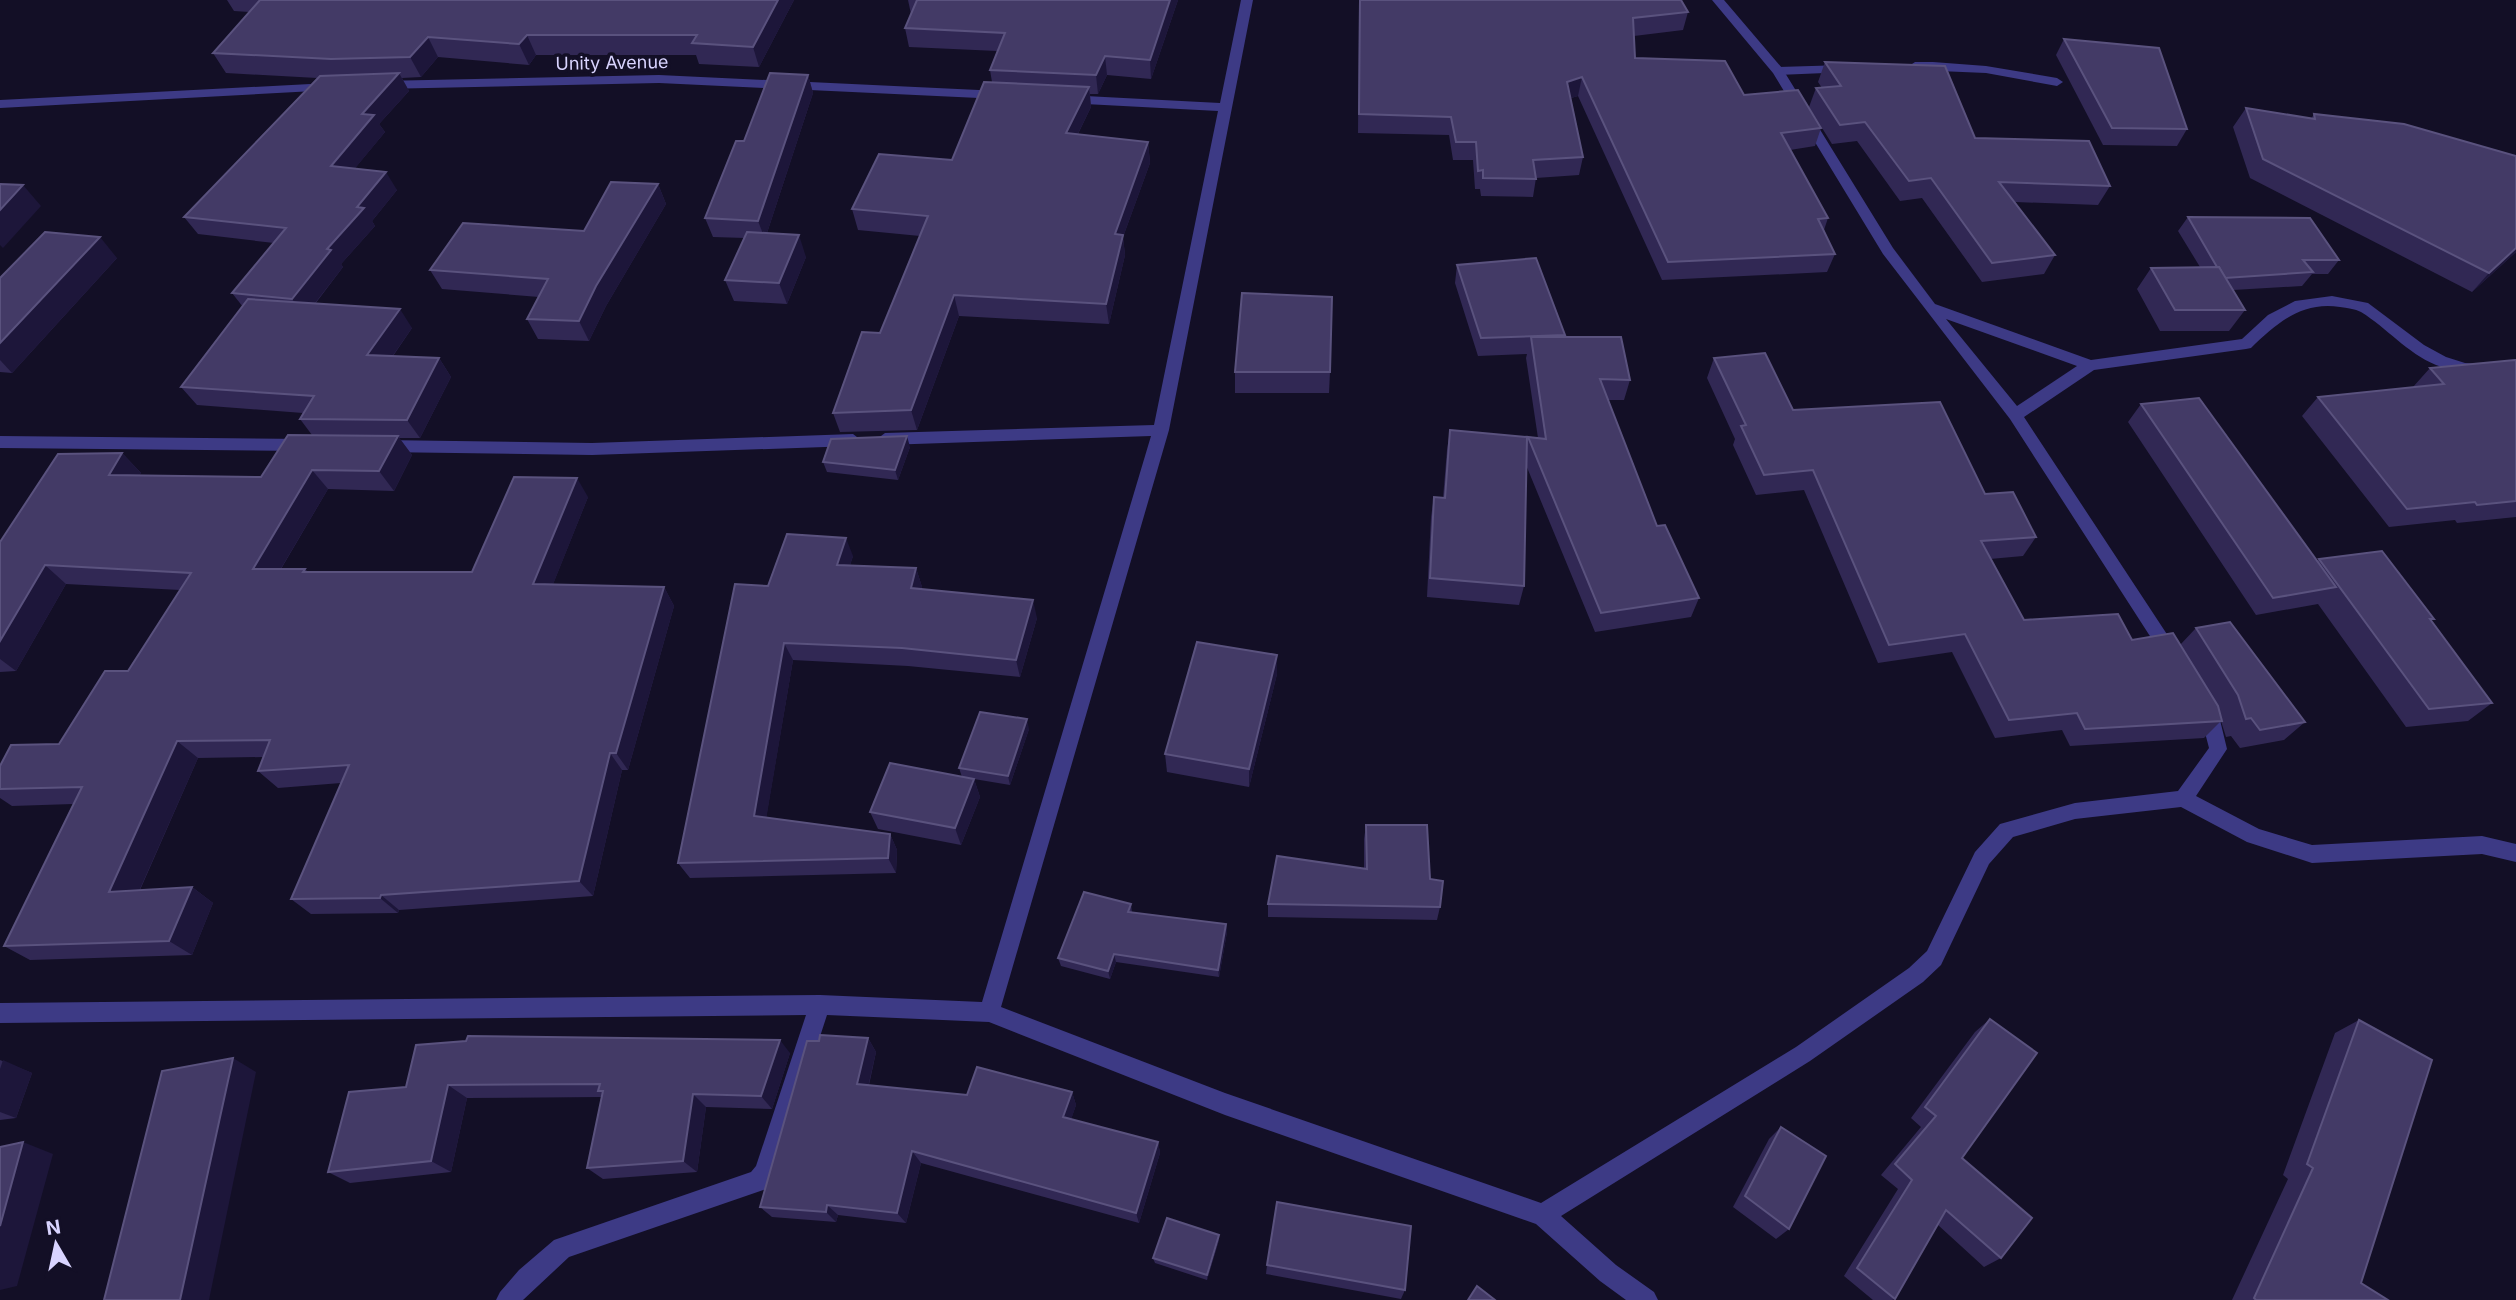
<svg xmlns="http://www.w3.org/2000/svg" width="2516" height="1300" font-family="Inter,sans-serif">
  <rect width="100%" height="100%" fill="#130f26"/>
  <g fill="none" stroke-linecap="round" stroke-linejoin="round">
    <g fill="#3d3a85" fill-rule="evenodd">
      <path d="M1933 62 1986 66 2057 78 2063 82 2057 86 1986 73 1915 70 1909 66 1915 62Z"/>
      <path d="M1845 65 1849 66V72L1778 75 1772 71 1778 67Z"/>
    </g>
    <g fill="#3d3a85" fill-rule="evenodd">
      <path d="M1241 0H1253L1169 430 1001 1007 1225 1093 1541 1203 1796 1047 1909 968 1927 951 1975 852 2000 824 2075 803 2178 791 2209 748 2202 721 2196 709 2199 704 2205 701 2211 704 2220 720 2227 749 2196 796 2259 829 2312 845 2482 836 2516 844V862L2482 854 2312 863 2247 842 2181 807 2075 819 2013 837 1989 864 1941 965 1923 982 1810 1061 1561 1216 1616 1265 1654 1292 1658 1300H1626L1600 1281 1536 1224 1225 1115 989 1022 827 1015 776 1172 766 1189 569 1257 523 1300H496L500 1292 519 1270 554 1240 751 1172 756 1166 806 1015 0 1023V1003L820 995 982 1002 1151 436 885 445 877 439 885 433 1154 425 1218 111 1066 103 1060 99 1066 95 1220 103Z"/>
      <path d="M1712 0H1724L1782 68 1893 248 1935 304 2091 360 2242 339 2268 315 2295 301 2332 296 2368 303 2424 345 2446 357 2465 363 2516 368V378C2489 376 2461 375 2436 365 2407 353 2387 328 2361 312 2355 309 2347 308 2340 307 2302 301 2277 323 2251 348L2246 349 2094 370 2024 417 2178 651 2181 656 2178 661 2172 663 2166 661 2010 419 1883 254 1773 73ZM1946 319 2077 366 2017 406Z"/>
      <path d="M659 75 1000 91 1006 95 1000 99 659 83 381 89 375 85 381 81Z"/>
      <path d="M329 83 333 84V90L0 108V100Z"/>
      <path d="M853 434 861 440 853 446 592 455 381 452 373 446 381 440 592 443Z"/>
      <path d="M0 436 304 439 312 445 304 451 0 448Z"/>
    </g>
  </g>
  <g fill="#312854">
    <path d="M227 0H794L759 67 699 64 696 55H536L529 65 438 57 421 77 402 78 409 91 379 124 385 132 355 168 397 190 372 221 375 226 341 264 343 267 315 304 412 328 393 356 439 358 451 377 420 438H399L412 455 394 491 328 489 281 569H305L308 572H472L588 497 553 584 664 587 674 606 628 770H622L593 896 399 910 398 913 311 914 291 899 341 783 278 788 258 771 263 757 198 758 140 890 192 887 213 903 192 955 30 960 4 946 73 804 12 806 0 798V766L59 744 128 671 180 590 66 584 16 671 0 672V542L122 453 141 473 139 475 261 477 312 435 300 419 303 413 197 405 181 387 243 307 232 293 274 243 198 234 184 217 317 78 226 73 213 53 249 12 234 11Z"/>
    <path d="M908 0H1178L1151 79 1107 75 1098 94H1090L1091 107 1078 134 1148 142 1150 163 1123 237 1125 255 1109 324 959 316 917 430 840 432 833 413 880 333 920 236 858 230 852 209 952 160 992 82 990 70 997 51 909 47 905 28 911 14Z"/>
    <path d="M1359 0H1681L1688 12 1683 30 1634 36 1635 58 1744 95 1821 128 1815 146 1790 150 1828 218 1824 230 1835 254 1827 272 1662 280 1578 96 1571 98 1583 157 1579 175 1536 178 1533 197 1481 196 1480 189H1475L1473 160H1453L1449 135 1358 133Z"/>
    <path d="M2064 39 2187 129 2177 146 2103 145 2056 55Z"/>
    <path d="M1825 62 1975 138 2110 186 2098 205 2015 202 2055 255 2044 274 1982 282 1922 198 1900 201 1857 141 1832 144 1809 107 1816 88H1822L1818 82Z"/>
    <path d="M808 75 813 93 767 233 806 257 787 304 734 301 725 280 745 238 713 237 705 218 744 141Z"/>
    <path d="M2246 108 2311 119 2314 114 2516 156V252L2472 292 2250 178 2233 127Z"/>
    <path d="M658 184 666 204 606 306 589 341 538 339 527 319 539 297 442 289 430 270 584 231Z"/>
    <path d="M2188 217 2339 260 2328 274H2312L2302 286 2233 290 2245 310 2229 331H2160L2137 289 2151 268 2200 267 2178 231Z"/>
    <path d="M117 258 12 373 0 372V278Z"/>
    <path d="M1457 265 1565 335 1564 337 1630 380 1624 400H1608L1657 526 1699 598 1691 617 1595 632 1526 465 1524 586 1519 605 1427 597 1431 517 1434 497 1443 498 1447 450 1450 430 1527 443 1528 437 1538 438 1526 358 1527 354 1478 356 1455 283Z"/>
    <path d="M1714 358 1793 410 1985 494 2036 537 2023 556 1990 559 2024 620 2132 640 2180 645 2196 628 2305 722 2284 740 2240 748 2231 736 2226 737 2221 721 2204 738 2070 746 2062 730 1995 738 1952 652 1878 663 1804 490 1756 495 1733 445 1735 439 1707 378Z"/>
    <path d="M2516 360V517L2457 523 2455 520 2389 527 2302 416 2318 397 2413 387 2430 368Z"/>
    <path d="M1235 372H1330L1329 393H1235Z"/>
    <path d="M2141 404 2317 561 2319 559 2434 619 2431 621 2492 703 2468 721 2406 727 2318 604 2256 615 2128 422Z"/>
    <path d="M910 447 898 480 827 472 823 462Z"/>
    <path d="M853 556 850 565 916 568 922 587 921 589 1037 618 1020 677 908 666 793 660 766 818 890 834 897 850 896 873 690 878 678 863 768 586Z"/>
    <path d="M1277 655V674L1249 787 1167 772 1165 754Z"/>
    <path d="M1029 729 1010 785 974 779 980 797 961 845 878 829 870 812 962 777 959 768Z"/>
    <path d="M1366 825 1430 879 1440 907 1437 920 1268 917V904L1364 869V839Z"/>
    <path d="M1131 904 1132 913 1226 924 1227 932 1219 977 1116 962 1110 979 1061 966 1058 958Z"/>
    <path d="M1990 1019 1962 1158 2001 1258 1984 1267 1938 1225 1895 1299 1892 1300H1873L1844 1276 1898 1189 1881 1175 1921 1127 1911 1118 1975 1032Z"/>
    <path d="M2359 1020 2361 1283 2388 1300H2232L2288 1179 2283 1175 2335 1033Z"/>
    <path d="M868 1038 876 1052 869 1085 967 1095 1072 1092 1076 1105 1071 1119 1158 1142 1160 1153 1139 1223 921 1163 906 1223 838 1215 836 1222 772 1217 760 1207 819 1041Z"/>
    <path d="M790 1053 772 1109 706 1107 697 1172 603 1179 587 1168 602 1097 467 1098 451 1172 350 1183 328 1172 406 1087Z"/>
    <path d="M0 1060 32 1073 16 1118 0 1120Z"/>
    <path d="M1781 1127 1789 1229 1776 1239 1733 1207 1769 1139Z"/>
    <path d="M1219 1235V1240L1207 1280 1155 1263 1153 1258Z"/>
    <path d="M1267 1265 1405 1290 1401 1299 1266 1274Z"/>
  </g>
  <g fill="#1d163a">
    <path d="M778 0H794L759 67 753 47Z"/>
    <path d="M1170 0H1178L1151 79 1150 60Z"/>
    <path d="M527 35 536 55 529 65 519 44Z"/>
    <path d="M428 37 438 57 421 77 410 57Z"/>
    <path d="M1105 56 1107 75 1098 94 1096 75Z"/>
    <path d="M399 73 409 91 379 124 385 132 343 183 331 166 362 114Z"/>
    <path d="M808 75 813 93 765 239 758 221Z"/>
    <path d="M1582 77 1578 96 1564 100 1567 82Z"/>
    <path d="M1089 87 1091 107 1068 154 1066 133Z"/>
    <path d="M1148 142 1150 163 1123 237 1125 255 1109 324 1106 304 1115 234Z"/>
    <path d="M386 172 397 190 372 221 375 226 341 264 343 267 305 316 292 299 357 207Z"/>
    <path d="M658 184 666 204 606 306 589 341 579 321 596 286Z"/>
    <path d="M23 185 41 206 3 248 0 245V210Z"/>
    <path d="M799 235 806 257 787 304 779 283Z"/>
    <path d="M100 237 117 258 12 373 0 360V343Z"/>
    <path d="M2516 248V252L2472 292 2489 273Z"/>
    <path d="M954 295 959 316 917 430 911 410Z"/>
    <path d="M400 309 412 328 380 374 367 355Z"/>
    <path d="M439 358 451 377 420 438 407 420Z"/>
    <path d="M398 436 412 455 394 491 379 471Z"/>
    <path d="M907 436 910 447 898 480 895 470Z"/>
    <path d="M122 453 141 473 128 494 109 475Z"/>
    <path d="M312 470 328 489 270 587 253 569Z"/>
    <path d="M577 478 588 497 546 602 533 584Z"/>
    <path d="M846 538 853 556 844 583 837 565Z"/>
    <path d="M45 565 66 584 16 671 0 659V641Z"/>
    <path d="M916 568 922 587 917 606 911 588Z"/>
    <path d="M664 587 674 606 628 770 616 753Z"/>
    <path d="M1033 600 1037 618 1020 677 1016 660Z"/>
    <path d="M784 643 793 660 764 832 754 816Z"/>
    <path d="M1277 655V674L1249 787V769Z"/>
    <path d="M1027 719 1029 729 1010 785 1008 776Z"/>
    <path d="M177 741 198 758 132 907 109 892Z"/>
    <path d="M610 753 622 770 593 896 579 881Z"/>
    <path d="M974 779 980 797 961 845 955 828Z"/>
    <path d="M890 834 897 850 896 873 888 858Z"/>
    <path d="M192 887 213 903 192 955 169 941Z"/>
    <path d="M381 895 399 910 398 913 380 898Z"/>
    <path d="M1226 924 1227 932 1219 977 1218 970Z"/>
    <path d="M1114 954 1116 962 1110 979 1108 971Z"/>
    <path d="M868 1038 876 1052 866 1096 857 1084Z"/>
    <path d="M780 1040 790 1053 772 1109 761 1096Z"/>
    <path d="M233 1058 256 1072 209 1300H180Z"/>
    <path d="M3 1060 32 1073 16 1118 0 1112V1069Z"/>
    <path d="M448 1085 467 1098 451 1172 431 1161Z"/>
    <path d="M1072 1092 1076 1105 1068 1129 1063 1117Z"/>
    <path d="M693 1094 706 1107 697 1172 683 1161Z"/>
    <path d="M23 1142 53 1154 17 1286 0 1290V1226Z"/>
    <path d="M1158 1142 1160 1153 1139 1223 1136 1213Z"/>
    <path d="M912 1151 921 1163 906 1223 897 1213Z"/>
    <path d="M827 1205 838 1215 836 1222 826 1212Z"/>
    <path d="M1219 1235V1240L1207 1280V1275Z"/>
  </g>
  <g fill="#433a66" stroke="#5a527e" stroke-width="2">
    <path d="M260 0H778L753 47 692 43 697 35H527L519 44 428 37 410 57 331 59 213 53Z"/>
    <path d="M917 0H1170L1150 60 1105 56 1096 75 990 70 1005 33 905 28Z"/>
    <path d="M1360 0H1681L1688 12 1633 18 1635 58 1725 61 1744 95 1798 90 1821 128 1781 133 1828 218 1818 219 1835 254 1668 262 1582 77 1567 82 1583 157 1533 160 1536 179 1483 178V170L1478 171 1476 142H1456L1451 117 1359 114Z"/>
    <path d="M2064 39 2159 48 2187 129 2112 128Z"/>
    <path d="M1825 62 1945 66 1975 138 2089 141 2110 186 1999 182 2055 255 1992 263 1931 178 1909 181 1865 122 1840 125 1816 88 1841 86Z"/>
    <path d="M399 73 362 114 374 115 331 166 386 172 357 207 364 208 327 249 331 250 292 299 232 293 286 228 184 217 320 76Z"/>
    <path d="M770 73 808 75 758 221 705 218 736 141H744Z"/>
    <path d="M984 82 1089 87 1066 133 1148 142 1115 234 1123 235 1106 304 954 295 911 410 833 413 862 332 880 333 928 216 852 209 879 154 952 160Z"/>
    <path d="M2246 108 2315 119 2314 114 2404 124 2516 156V248L2489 273 2263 159Z"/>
    <path d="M611 182 658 184 596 286 579 321 527 319 548 279 430 270 463 223 584 231Z"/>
    <path d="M0 184 23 185 0 210Z"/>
    <path d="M2188 217 2310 218 2339 260H2303L2313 272 2225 278 2219 267H2217Z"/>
    <path d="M45 232 100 237 0 343V278Z"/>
    <path d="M747 232 799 235 779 283 725 280Z"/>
    <path d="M1536 258 1565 335 1481 338 1457 265Z"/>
    <path d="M2219 267 2245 310H2175L2151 268Z"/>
    <path d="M1242 293 1332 297 1330 372H1235Z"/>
    <path d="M248 299 400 309 367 355 439 358 407 420 300 419 314 396 181 387Z"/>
    <path d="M1531 337H1621L1630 380 1600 379 1657 526 1665 525 1699 598 1601 613 1528 437 1546 439Z"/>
    <path d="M1765 353 1793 410 1940 402 1985 494 2013 492 2036 537 1981 541 2024 620 2118 614 2132 640 2173 633 2218 706 2222 721 2085 729 2077 713 2009 720 1965 634 1889 645 1813 470 1764 475 1741 426 1746 425 1714 358Z"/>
    <path d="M2515 360H2516V501L2477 505 2475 502 2407 509 2318 397 2444 384 2430 368Z"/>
    <path d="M2199 398 2336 587 2273 598 2141 404Z"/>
    <path d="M1450 430 1527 437 1524 586 1430 578 1434 497 1445 498Z"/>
    <path d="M288 435 398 436 379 471 312 470 253 569H305L303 572H472L514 477 577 478 533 584 664 587 616 753H610L579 881 381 895 380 898 291 899 349 765 258 771 270 740 177 741 109 892 192 887 169 941 4 946 82 787 0 789V766L11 745 59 744 105 671H128L191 573 45 565 0 641V542L58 454 122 453 109 475 261 477Z"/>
    <path d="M907 436 895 470 823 462 831 439Z"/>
    <path d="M787 534 846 538 837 565 916 568 911 588 1033 600 1016 660 902 648 784 643 754 816 890 834 888 858 678 863 735 584 768 586Z"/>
    <path d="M2382 551 2434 619H2430L2492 703 2429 709 2319 559Z"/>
    <path d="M2230 622 2305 722 2260 730 2251 718 2246 719 2238 695 2196 628Z"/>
    <path d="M1197 642 1277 655 1249 769 1165 754Z"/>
    <path d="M980 712 1027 719 1008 776 959 768Z"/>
    <path d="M890 763 974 779 955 828 870 812Z"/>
    <path d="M1366 825H1427L1430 879 1443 881 1440 907 1268 904 1277 856 1367 869Z"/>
    <path d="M1084 892 1131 904 1128 912 1226 924 1218 970 1114 954 1108 971 1058 958Z"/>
    <path d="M1990 1019 2037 1053 1962 1158 2032 1218 2001 1258 1946 1210 1895 1299 1857 1268 1912 1180 1895 1164 1936 1116 1925 1107Z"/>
    <path d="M2359 1020 2432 1060 2361 1283 2388 1300H2256L2254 1298 2313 1168 2307 1164Z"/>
    <path d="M820 1035 868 1038 857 1084 967 1095 977 1067 1072 1092 1063 1117 1158 1142 1136 1213 912 1151 897 1213 827 1205 826 1212 760 1207 807 1041H819Z"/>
    <path d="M468 1036 780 1040 761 1096 693 1094 683 1161 587 1168 603 1091H598L600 1084 448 1085 431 1161 328 1172 349 1092 406 1087 416 1045 466 1041Z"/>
    <path d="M233 1058 180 1300H104L162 1071Z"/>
    <path d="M1781 1127 1826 1156 1789 1229 1745 1196Z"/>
    <path d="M23 1142 0 1226V1147Z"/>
    <path d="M1277 1202 1411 1226 1405 1290 1267 1265Z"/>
    <path d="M1167 1218 1219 1235 1207 1275 1153 1258Z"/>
    <path d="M1477 1286 1495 1300H1468Z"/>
  </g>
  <g text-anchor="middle" stroke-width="7" stroke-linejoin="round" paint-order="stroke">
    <g font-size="18" fill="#d9d4ff" stroke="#130f26">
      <text transform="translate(612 63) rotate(-1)" y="6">Unity Avenue</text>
    </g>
  </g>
  <g transform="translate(56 1244) rotate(351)" stroke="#130f26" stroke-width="5" paint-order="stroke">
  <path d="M0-5L12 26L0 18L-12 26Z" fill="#d9d4ff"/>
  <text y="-10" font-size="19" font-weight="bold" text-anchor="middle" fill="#d9d4ff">N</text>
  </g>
</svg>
